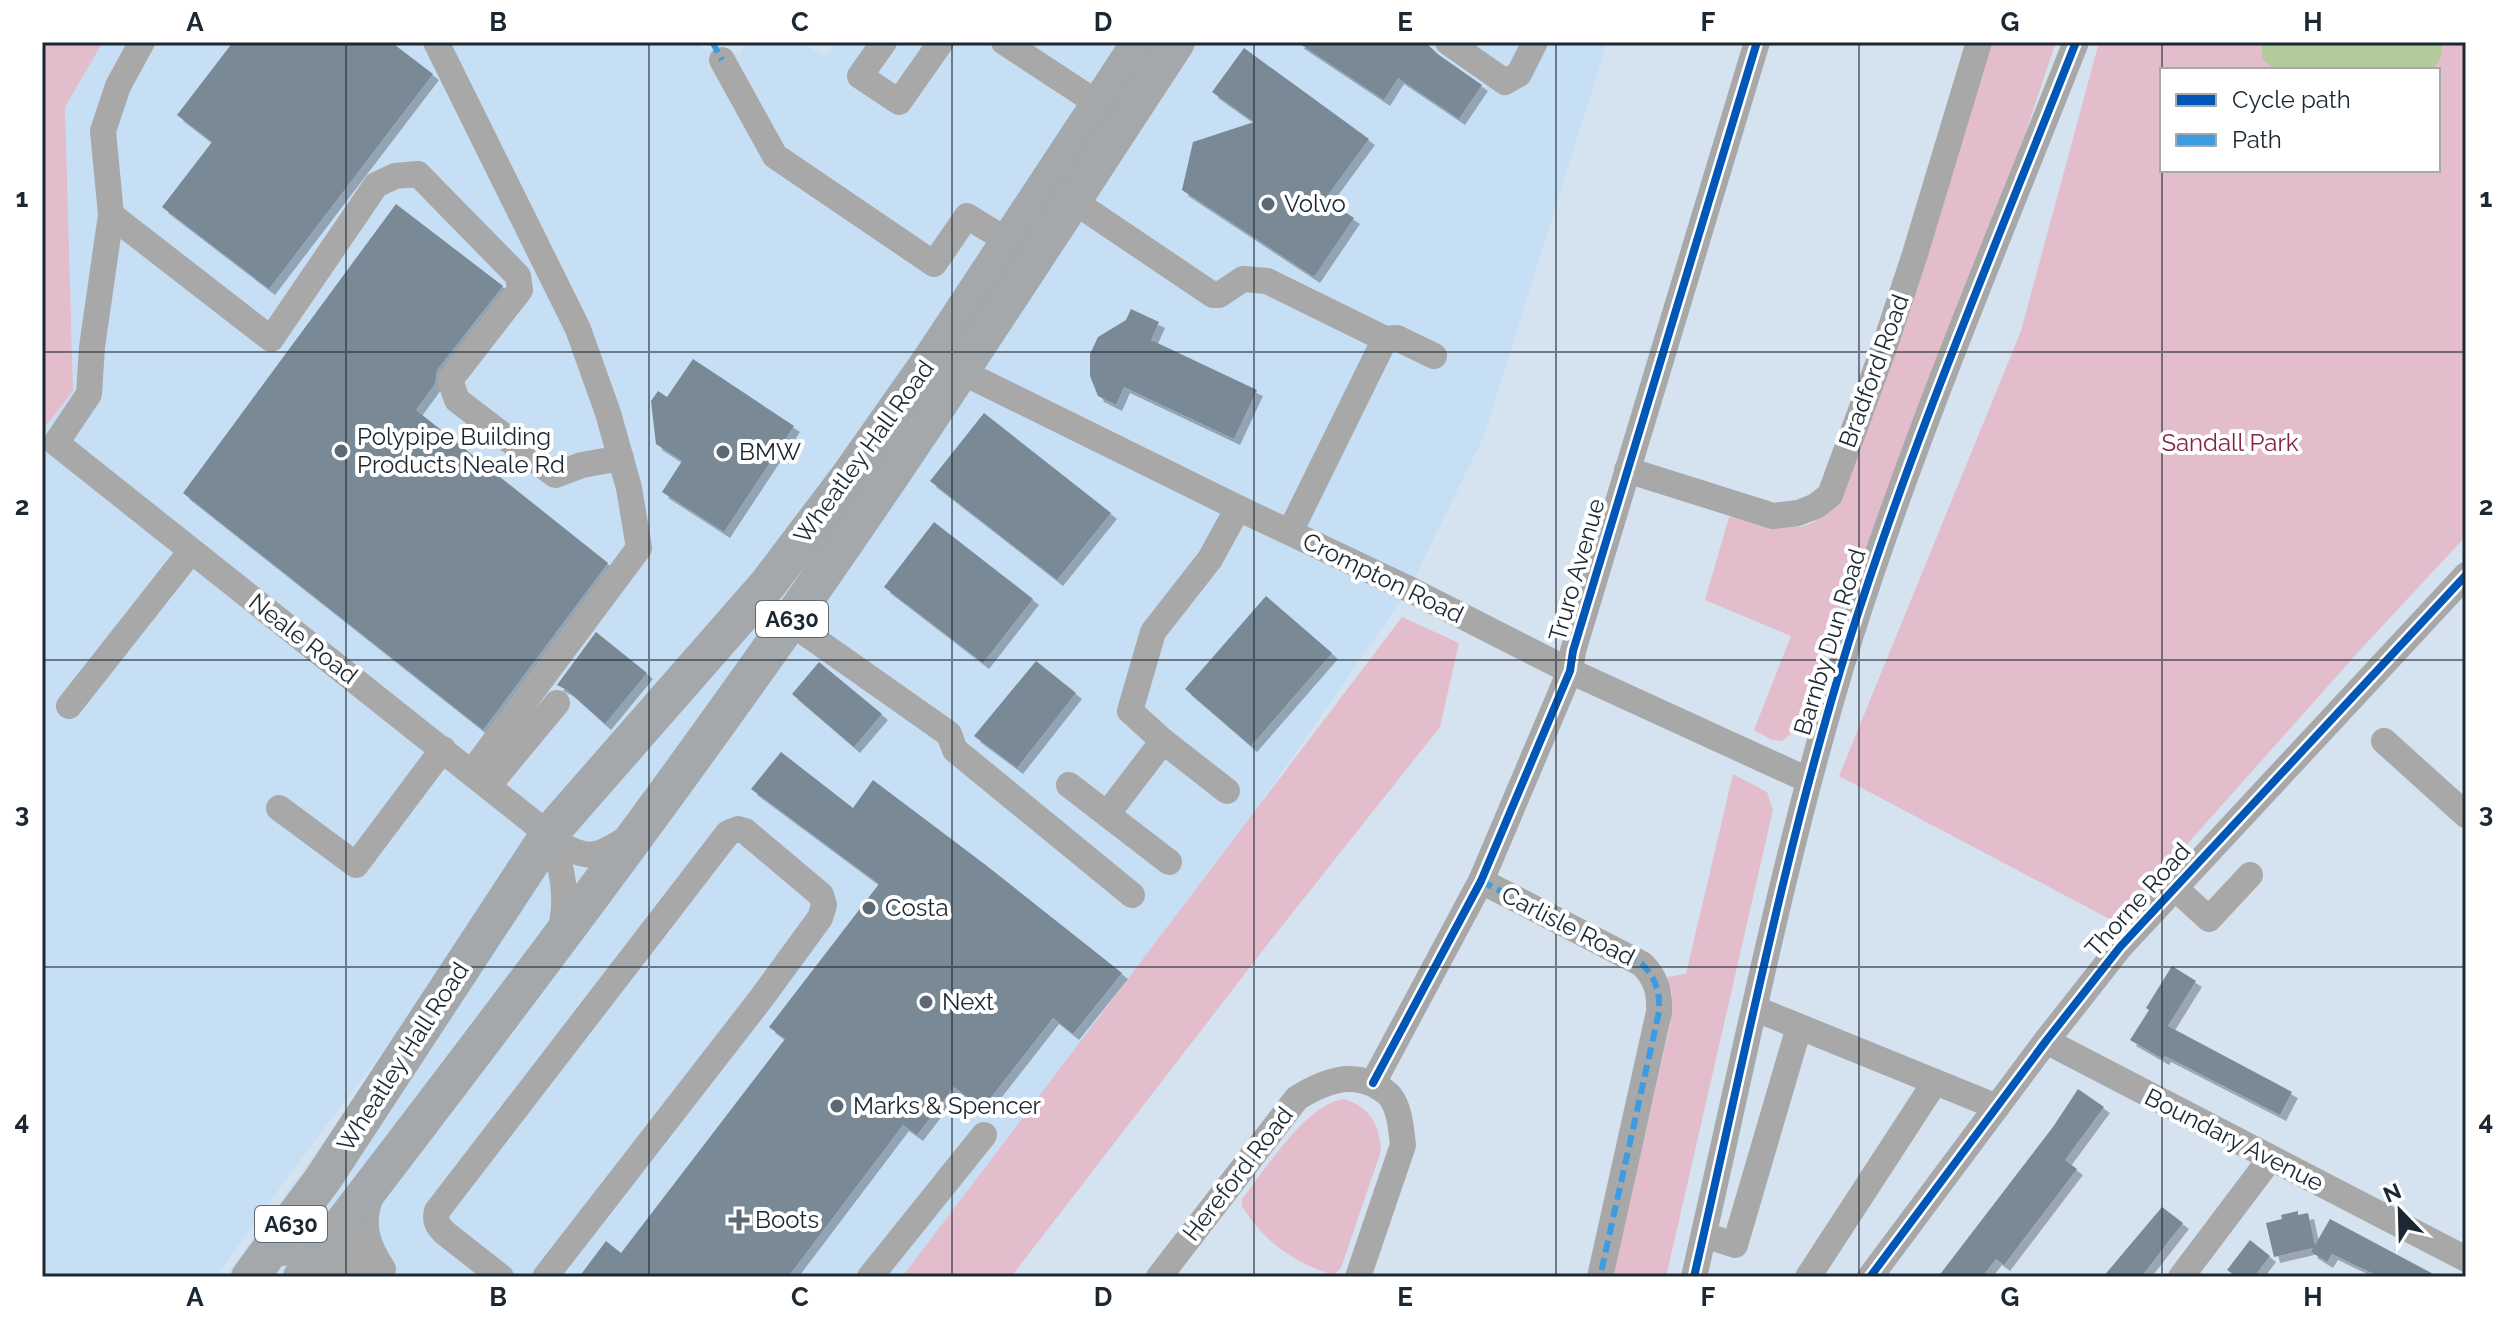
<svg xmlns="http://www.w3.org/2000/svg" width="2508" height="1319" font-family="Raleway,sans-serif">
  <defs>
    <filter id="shadow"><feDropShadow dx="6" dy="6" stdDeviation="0" flood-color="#0004"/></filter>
  </defs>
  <rect width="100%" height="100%" fill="#d5e3f0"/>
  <path fill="#c7dff4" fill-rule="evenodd" d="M103 42H697L703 49 740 53 747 42H801L826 57 836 42H1607L1484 436 1409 589 932 1277H225L515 879 294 1168 216 1277H42V431L73 391 65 107ZM914 350 931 359 844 464Z"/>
  <g fill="#e3bdcc" fill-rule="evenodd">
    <path d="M42 42H103L65 107 73 391 42 431Z"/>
    <path d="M1989 42H2056L2018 155 1803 716 1792 733 1782 741 1772 740 1754 730 1791 636 1705 600 1729 517 1801 527 1814 522 1828 509Z"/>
    <path d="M2099 42H2466V536L2360 650 2117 923 1839 776 2021 331ZM2162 70H2438V170H2162Z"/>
    <path d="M1402 617 1459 643 1440 727 1274 936 1011 1277H902Z"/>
    <path d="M1733 774 1767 792 1773 810 1666 1277H1612L1670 1026 1672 993 1667 977 1686 974Z"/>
    <path d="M1344 1099C1369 1106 1380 1125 1381 1151L1341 1268 1333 1275C1293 1262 1264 1242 1242 1206V1199C1266 1169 1306 1104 1344 1099Z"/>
  </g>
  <path fill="#b3ca9c" d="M2261 42H2443L2440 60 2432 70H2275L2263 60Z"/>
  <g fill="#798996" filter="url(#shadow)">
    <path d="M233 42H391L433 74 269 289 162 207 212 142 177 115Z"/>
    <path d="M1297 42H1425L1439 55 1482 85 1459 119 1398 78 1384 100Z"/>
    <path d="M1244 48 1369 139 1325 199 1354 218 1314 277 1182 190 1193 142 1254 122 1212 92Z"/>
    <path d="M396 204 503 286 437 370 435 384 416 410 608 563 483 730 183 493Z"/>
    <path d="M1131 309 1159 322 1151 340 1257 390 1234 439 1124 387 1116 405 1098 396 1090 376V354L1098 337 1126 320Z"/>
    <path d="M693 359 794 426 724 532 662 492 682 461 656 444 651 401 658 391 667 397Z"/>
    <path d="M984 413 1111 513 1057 580 930 481Z"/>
    <path d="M934 522 1033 599 983 663 884 587Z"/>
    <path d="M1266 596 1332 653 1251 746 1185 689Z"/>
    <path d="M596 632 647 673 605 724 567 690 557 685Z"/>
    <path d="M1036 661 1076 693 1017 768 974 736Z"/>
    <path d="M819 662 882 714 854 747 792 694Z"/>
    <path d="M781 752 853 808 873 780 987 866 1122 973 1073 1034 1053 1018 982 1109 954 1087 917 1135 903 1125 788 1277H579L606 1241 621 1253 785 1039 769 1027 879 884 751 789Z"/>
    <path d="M2172 966 2196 981 2168 1026 2292 1092 2280 1115 2165 1056 2163 1059 2130 1040 2149 1010 2146 1008Z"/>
    <path d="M2078 1089 2104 1107 2065 1160 2077 1169 2004 1265 1996 1259 1982 1277H1938L2053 1127Z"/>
    <path d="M2162 1207 2183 1223 2141 1277H2103Z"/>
    <path d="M2298 1211V1215L2308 1213 2315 1245 2330 1219 2439 1277H2380L2332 1254 2327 1262 2311 1252 2313 1248 2274 1257 2266 1223 2282 1219 2281 1215Z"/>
    <path d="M2250 1240 2270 1256 2254 1277H2237L2227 1270Z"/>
  </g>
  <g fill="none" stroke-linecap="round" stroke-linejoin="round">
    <g stroke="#a8a8a9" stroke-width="26">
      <path d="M142 42 118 86 103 131 111 215 92 347 89 394 56 443 563 846C594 862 600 854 628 838"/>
      <path d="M436 42 578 329 608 413 629 488 639 548 472 772"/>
      <path d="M884 42 860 76 899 102 941 42"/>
      <path d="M1004 42 1100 105"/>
      <path d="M1448 42 1505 82 1519 74 1535 42"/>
      <path d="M722 60 775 156 934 264 967 216 1009 242"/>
      <path d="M1072 200 1213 295H1219L1243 279 1267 281 1385 339"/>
      <path d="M111 215 271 339 376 185 395 176 418 174 518 276 520 290 450 380 457 400 555 475 582 465 621 458"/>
      <path d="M960 371 1238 508 1409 589 1570 671 1808 780"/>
      <path d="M1627 470 1773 516 1798 513 1816 506 1830 495 1885 345 1915 254 1979 42"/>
      <path d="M1290 532 1385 339 1397 338 1434 356"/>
      <path d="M790 622 949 734 955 750 1132 895"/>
      <path d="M69 706 191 551"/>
      <path d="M2384 741 2466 815"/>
      <path d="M489 785 557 703"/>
      <path d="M1069 785 1169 862"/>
      <path d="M1227 791 1163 741 1130 711 1153 632 1210 559 1238 508"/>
      <path d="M279 808 356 865 443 749"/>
      <path d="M1108 813 1163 741"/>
      <path d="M550 833C562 867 570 899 559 935"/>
      <path d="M1481 881 1642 964C1656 978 1660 992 1659 1012L1600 1277"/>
      <path d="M2175 888 2209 919 2250 875"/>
      <path d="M1756 1009 1997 1107"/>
      <path d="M2046 1041 2466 1259"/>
      <path d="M1373 1083 1481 881 1570 671 1573 651 1757 42"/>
      <path d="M372 1194C360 1222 366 1244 383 1269"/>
      <path d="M1704 1235 1735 1245 1799 1027"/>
      <path d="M283 1253 295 1237 313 1229 334 1236 380 1265"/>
      <path d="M309 1277 329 1269 380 1265"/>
      <path d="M501 1277 445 1233C438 1226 434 1221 437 1211L728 833 738 829 745 831 821 895 824 905 820 918 760 1000 545 1277"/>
      <path d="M870 1277 984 1135"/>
      <path d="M1159 1277 1297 1098C1323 1082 1352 1070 1380 1088 1383 1090 1389 1094 1390 1096 1400 1109 1401 1129 1403 1145L1358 1277"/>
      <path d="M1694 1277C1743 1064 1785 847 1850 638 1914 436 1998 240 2076 42"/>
      <path d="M1808 1277 1935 1082"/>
      <path d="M1870 1277 2046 1041 2120 947 2466 575"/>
      <path d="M2181 1277 2270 1159"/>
    </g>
    <g stroke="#a4a8aa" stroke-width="38">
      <path d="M250 1277 323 1179 550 833 768 584 849 477 932 359 1141 42"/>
      <path d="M302 1277C467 1062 632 846 788 624 922 434 1048 237 1176 42"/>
    </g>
    <g stroke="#3b9ce2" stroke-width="6" stroke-dasharray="12 6" stroke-linecap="butt">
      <path d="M716 42 714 45 722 60"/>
      <path d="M1481 881 1642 964C1656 978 1660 992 1659 1012L1600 1277"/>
    </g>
    <defs>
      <g id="cycleway">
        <path d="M1373 1083 1481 881 1570 671 1573 651 1757 42"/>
        <path d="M1694 1277C1743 1064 1785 847 1850 638 1914 436 1998 240 2076 42"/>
        <path d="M1870 1277 2046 1041 2120 947 2466 575"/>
      </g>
    </defs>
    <use href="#cycleway" stroke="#fff" stroke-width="13"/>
    <use href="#cycleway" stroke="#0057b8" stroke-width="8"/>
  </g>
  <path fill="none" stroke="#1b2833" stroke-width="2" stroke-opacity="0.55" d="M346 42V1277M649 42V1277M952 42V1277M1254 42V1277M1556 42V1277M1859 42V1277M2162 42V1277M42 352H2466M42 660H2466M42 967H2466"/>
  <g fill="#5c6975" stroke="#fff" stroke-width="3">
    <circle cx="1268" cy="204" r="8"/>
    <circle cx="341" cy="451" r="8"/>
    <circle cx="723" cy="452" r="8"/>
    <circle cx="869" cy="908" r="8"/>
    <circle cx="926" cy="1002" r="8"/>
    <circle cx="837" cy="1106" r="8"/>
    <path d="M735 1208h8v8h8v8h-8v8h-8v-8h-8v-8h8z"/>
  </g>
  <g text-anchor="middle" stroke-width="8" stroke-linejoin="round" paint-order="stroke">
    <g fill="#fff" stroke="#5f6870" stroke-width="2">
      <rect x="756" y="601" width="72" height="36" rx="6"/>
      <rect x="255" y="1206" width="72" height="36" rx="6"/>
    </g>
    <g font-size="22" font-weight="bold" fill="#1b2833">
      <text x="792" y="627">A630</text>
      <text x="291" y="1232">A630</text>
    </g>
    <g font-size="24" fill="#1b2833" stroke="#fff" text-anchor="start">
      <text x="1284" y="212">Volvo</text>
      <text x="357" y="445">Polypipe Building<tspan x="357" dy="28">Products Neale Rd</tspan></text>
      <text x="739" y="460">BMW</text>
      <text x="885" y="916">Costa</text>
      <text x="942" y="1010">Next</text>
      <text x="853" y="1114">Marks &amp; Spencer</text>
      <text x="755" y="1228">Boots</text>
    </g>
    <g font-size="24" fill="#1b2833" stroke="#fff">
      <text transform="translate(1874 371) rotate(-70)" y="8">Bradford Road</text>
      <text transform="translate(864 452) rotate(-54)" y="8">Wheatley Hall Road</text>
      <text transform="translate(1577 570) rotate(-74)" y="8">Truro Avenue</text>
      <text transform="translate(1383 578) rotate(26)" y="8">Crompton Road</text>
      <text transform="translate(303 639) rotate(38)" y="8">Neale Road</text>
      <text transform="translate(1830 642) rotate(-73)" y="8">Barnby Dun Road</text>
      <text transform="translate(2138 900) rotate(-48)" y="8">Thorne Road</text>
      <text transform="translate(1568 926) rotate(27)" y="8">Carlisle Road</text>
      <text transform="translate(403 1057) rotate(-57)" y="8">Wheatley Hall Road</text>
      <text transform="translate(2234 1140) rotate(27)" y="8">Boundary Avenue</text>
      <text transform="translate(1238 1174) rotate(-52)" y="8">Hereford Road</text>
    </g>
    <g font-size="24" fill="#822341" stroke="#fff">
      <text x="2230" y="451">Sandall Park</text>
    </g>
  </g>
  <rect width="2508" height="1319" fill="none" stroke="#ffffff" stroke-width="88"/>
  <rect x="2160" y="68" width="280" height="104" fill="#ffffff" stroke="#a4a9ad" stroke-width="2"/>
  <rect x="2176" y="94" width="40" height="12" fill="#0057b8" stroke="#a4a9ad" stroke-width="2"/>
  <text x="2232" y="108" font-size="24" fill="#1b2833">Cycle path</text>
  <rect x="2176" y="134" width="40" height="12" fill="#3b9ce2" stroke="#a4a9ad" stroke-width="2"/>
  <text x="2232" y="148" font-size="24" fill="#1b2833">Path</text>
  <g transform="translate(2400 1211) rotate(337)" stroke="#ffffff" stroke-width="6" paint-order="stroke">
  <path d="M0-6L14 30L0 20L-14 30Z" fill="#1b2833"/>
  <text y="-12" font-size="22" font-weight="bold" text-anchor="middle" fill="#1b2833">N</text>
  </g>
  <rect x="44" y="44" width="2420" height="1231" fill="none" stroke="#1b2833" stroke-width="3"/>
  <g font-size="26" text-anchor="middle" font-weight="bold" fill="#1b2833">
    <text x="195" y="31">A</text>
    <text x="498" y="31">B</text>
    <text x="800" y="31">C</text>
    <text x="1103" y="31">D</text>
    <text x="1405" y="31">E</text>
    <text x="1708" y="31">F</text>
    <text x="2010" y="31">G</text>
    <text x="2313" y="31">H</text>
    <text x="22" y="207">1</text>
    <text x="2486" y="207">1</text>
    <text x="22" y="515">2</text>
    <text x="2486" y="515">2</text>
    <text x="22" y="822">3</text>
    <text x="2486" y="822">3</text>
    <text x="22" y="1130">4</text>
    <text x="2486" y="1130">4</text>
    <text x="195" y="1306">A</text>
    <text x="498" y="1306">B</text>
    <text x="800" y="1306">C</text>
    <text x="1103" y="1306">D</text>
    <text x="1405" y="1306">E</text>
    <text x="1708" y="1306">F</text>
    <text x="2010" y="1306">G</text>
    <text x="2313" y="1306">H</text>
  </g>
</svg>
